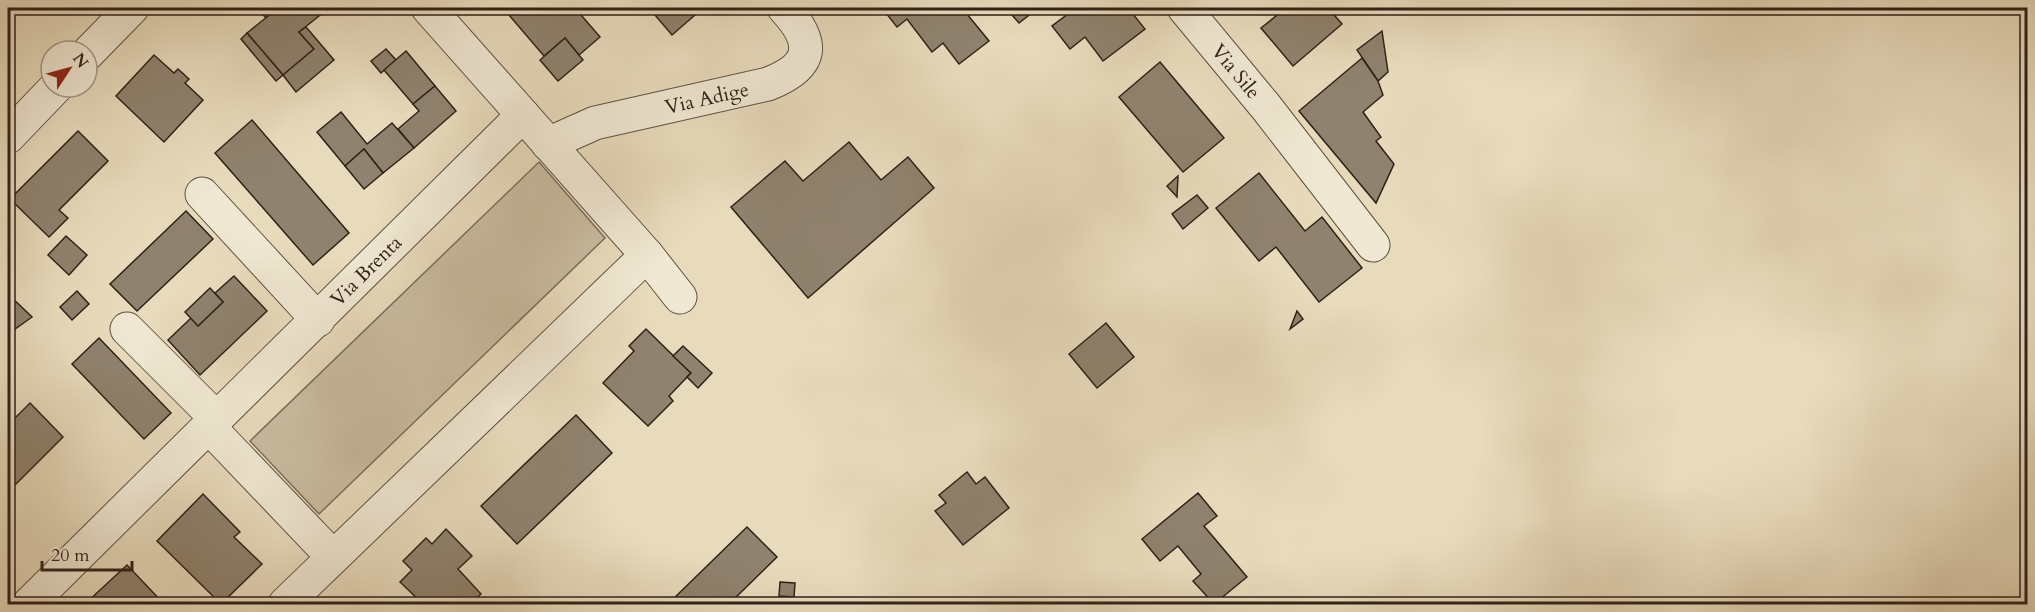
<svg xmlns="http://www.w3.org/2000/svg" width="2035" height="612" font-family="Cardo,serif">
  <rect width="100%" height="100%" fill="#e8dbbc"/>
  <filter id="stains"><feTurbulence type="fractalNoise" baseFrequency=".00333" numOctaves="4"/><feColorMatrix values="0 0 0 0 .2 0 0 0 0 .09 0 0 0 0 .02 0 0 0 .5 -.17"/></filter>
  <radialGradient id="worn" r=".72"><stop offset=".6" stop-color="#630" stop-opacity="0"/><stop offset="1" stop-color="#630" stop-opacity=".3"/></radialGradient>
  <path fill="#c9bba0" stroke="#7c6e5c" stroke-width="1.5" d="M539 162 605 238 319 514 250 441Z"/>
  <g fill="#8f826e" stroke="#2f2119" stroke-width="1.5">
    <path d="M257 8H278L266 18Z"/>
    <path d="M278 8H329L299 32 314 49 283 75 247 33Z"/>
    <path d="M503 8H575L600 37 579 55 565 38 544 56Z"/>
    <path d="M649 8H703L672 35Z"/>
    <path d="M882 8H962L989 41 959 64 943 43 932 52 907 19 897 27Z"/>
    <path d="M1006 8H1038L1019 23Z"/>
    <path d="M1076 8H1109L1113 12 1118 8H1128L1145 29 1103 61 1085 37 1070 49 1052 26Z"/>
    <path d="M1286 8H1328L1342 24 1293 66 1261 28Z"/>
    <path d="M306 27 334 60 296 92 283 75 314 49 299 32Z"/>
    <path d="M1382 31 1388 72 1378 81 1357 50Z"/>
    <path d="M247 33 283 75 276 81 241 39Z"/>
    <path d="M565 38 583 60 558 81 540 60Z"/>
    <path d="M386 49 396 60 381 73 371 61Z"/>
    <path d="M406 51 435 86 413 104 384 70Z"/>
    <path d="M154 55 174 73 178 69 189 79 185 83 203 100 164 142 116 96Z"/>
    <path d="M1362 58 1378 81 1383 95 1363 112 1381 137 1376 141 1394 164 1376 203 1299 111Z"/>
    <path d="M1160 62 1224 138 1183 172 1119 97Z"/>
    <path d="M435 86 456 111 414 148 398 129 419 111 413 104Z"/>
    <path d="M341 112 367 144 392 123 414 148 383 173 364 149 345 166 317 132Z"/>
    <path d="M252 120 349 233 313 265 215 153Z"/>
    <path d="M78 131 108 161 59 210 68 218 49 237 10 199Z"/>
    <path d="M849 142 881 180 908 157 934 188 808 298 731 207 785 161 803 181Z"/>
    <path d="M364 149 383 173 364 189 345 166Z"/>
    <path d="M1259 173 1305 231 1322 217 1362 268 1319 302 1276 247 1259 261 1216 208Z"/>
    <path d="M1178 176 1177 197 1167 186Z"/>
    <path d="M1197 195 1208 208 1183 229 1172 214Z"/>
    <path d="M186 211 213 239 137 311 110 284Z"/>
    <path d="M66 236 87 255 69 275 48 255Z"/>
    <path d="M234 276 267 311 200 375 168 340 191 318 198 326 223 302 215 293Z"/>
    <path d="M210 288 223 302 198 326 185 312Z"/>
    <path d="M77 291 89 304 72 320 60 307Z"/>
    <path d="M8 294 32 317 8 334Z"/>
    <path d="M1297 311 1303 319 1290 329Z"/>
    <path d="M1106 323 1134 357 1097 388 1069 354Z"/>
    <path d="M646 329 691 373 669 396 673 401 648 426 603 383 634 351 629 346Z"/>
    <path d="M99 338 171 413 144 439 72 364Z"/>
    <path d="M683 346 712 373 698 388 687 377 691 373 673 356Z"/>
    <path d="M30 403 63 437 8 492V425Z"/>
    <path d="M576 415 612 453 517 544 481 506Z"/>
    <path d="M967 472 976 484 985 477 1009 508 963 545 935 511 946 503 939 495Z"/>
    <path d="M1198 493 1217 516 1204 526 1247 577 1214 604 1193 581 1201 574 1178 546 1160 561 1142 539Z"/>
    <path d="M203 494 240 532 234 537 262 564 221 604 157 541Z"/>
    <path d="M747 527 777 557 729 604H668Z"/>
    <path d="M446 529 472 556 458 569 481 594 470 604H423L400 582 412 570 403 561 426 538 432 544Z"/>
    <path d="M127 565 164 604H85Z"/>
    <path d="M780 582 795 583 794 597 779 596Z"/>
  </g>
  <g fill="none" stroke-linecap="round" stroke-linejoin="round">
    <defs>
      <g id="minor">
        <path d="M428 8 647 255 680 297"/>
        <path id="s1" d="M1184 8 1266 107 1373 245"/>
        <path d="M87 54 132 8"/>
        <path d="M8 137 56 87"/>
        <path id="s2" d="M548 144 595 123 768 84C814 66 816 43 784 8"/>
        <path d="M202 194 318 320"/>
        <path d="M127 329 217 419"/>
        <path d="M209 427 333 557"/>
        <path id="s3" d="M29 604 523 115"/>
        <path d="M285 604 647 255"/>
      </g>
    </defs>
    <use href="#minor" stroke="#5d5042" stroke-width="35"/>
    <use href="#minor" stroke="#f0e8d3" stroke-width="33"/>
  </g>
  <g text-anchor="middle" stroke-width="6" stroke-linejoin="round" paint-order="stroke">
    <g font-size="20" fill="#2f2119" stroke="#f0e8d3">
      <text dy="7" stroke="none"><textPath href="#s1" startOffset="82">Via Sile</textPath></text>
      <text dy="7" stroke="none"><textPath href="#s2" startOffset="166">Via Adige</textPath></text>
      <text dy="7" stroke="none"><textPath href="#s3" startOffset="474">Via Brenta</textPath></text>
    </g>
  </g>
  <rect width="2035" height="612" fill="none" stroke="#e8dbbc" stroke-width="30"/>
  <rect x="9" y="9" width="2017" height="594" fill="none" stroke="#2f2119" stroke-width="3"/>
  <rect x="15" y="15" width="2005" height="582" fill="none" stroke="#2f2119" stroke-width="1.5"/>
  <g transform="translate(69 69) rotate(54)"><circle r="28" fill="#f0e8d3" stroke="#a39889" stroke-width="1.5"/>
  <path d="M0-4.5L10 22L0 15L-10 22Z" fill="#8f2418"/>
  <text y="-9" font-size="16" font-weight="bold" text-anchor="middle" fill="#2f2119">N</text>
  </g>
  <path d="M42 561v9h90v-9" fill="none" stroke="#2f2119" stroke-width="3"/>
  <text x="51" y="561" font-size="18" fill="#2f2119" stroke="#f0e8d3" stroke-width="4.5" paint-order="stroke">20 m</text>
  <rect width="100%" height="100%" filter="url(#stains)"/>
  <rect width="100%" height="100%" fill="url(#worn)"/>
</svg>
